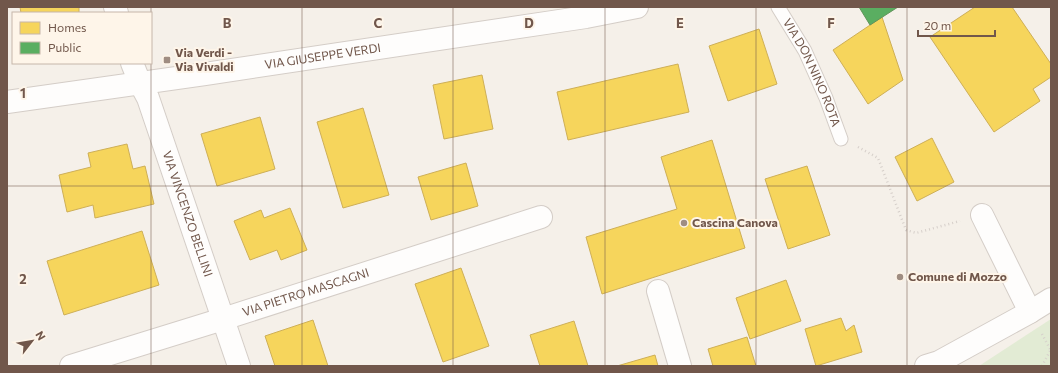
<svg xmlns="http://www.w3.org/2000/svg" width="1058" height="373" font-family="Commissioner,sans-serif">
  <rect width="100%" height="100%" fill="#f5f0e9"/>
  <path fill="#e2ebd4" d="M1051 319V366H979Z"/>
  <g fill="#f6d55c" stroke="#ceaf57">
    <path d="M20 7H79V13H21Z"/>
    <path d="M975 7H1012L1051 64V77L1033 89 1040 101 994 132 930 37Z"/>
    <path d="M882 17 903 80 868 104 833 50Z"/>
    <path d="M759 29 777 84 728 101 709 46Z"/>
    <path d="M678 64 689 112 568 140 557 92Z"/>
    <path d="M482 75 493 129 444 139 433 85Z"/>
    <path d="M363 108 389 195 343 208 317 122Z"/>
    <path d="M260 117 275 169 217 186 201 134Z"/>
    <path d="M932 138 954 182 917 201 895 157Z"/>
    <path d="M712 140 745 248 602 294 586 237 677 209 661 157Z"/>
    <path d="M127 144 133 169 145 166 154 204 95 218 93 205 67 212 59 175 91 167 88 153Z"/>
    <path d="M466 163 478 206 431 220 418 177Z"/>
    <path d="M807 166 830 235 788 249 765 179Z"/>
    <path d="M290 208 307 250 281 260 277 250 250 260 234 221 261 210 264 218Z"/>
    <path d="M142 231 159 285 64 315 47 261Z"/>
    <path d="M461 268 489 346 443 362 415 284Z"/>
    <path d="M786 280 801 321 750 339 736 298Z"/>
    <path d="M841 318 846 331 854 325 862 352 816 366 805 329Z"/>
    <path d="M313 320 328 366H275L265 336Z"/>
    <path d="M574 321 588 366H540L530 335Z"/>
    <path d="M747 337 756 366H713L708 349Z"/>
    <path d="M655 355 658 366H617Z"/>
  </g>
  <path fill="#5aae61" stroke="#61945a" d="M859 7H898L870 25Z"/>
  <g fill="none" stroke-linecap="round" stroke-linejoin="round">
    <defs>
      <g id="service">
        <path id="s1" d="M778 7 805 51 826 98 841 139"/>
      </g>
      <g id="minor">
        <path d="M115 7 117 13"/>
        <path id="s2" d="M132 63 140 83 148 98 239 366"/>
        <path id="s3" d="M7 102 205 74 586 17 637 7"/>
        <path d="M982 215 1030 312"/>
        <path d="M658 291 680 366"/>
        <path id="s4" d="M71 366 223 319 541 217"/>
      </g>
      <path id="tertiary" d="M926 366 939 362 1030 312 1051 299"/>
    </defs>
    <use href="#service" stroke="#d4cdc7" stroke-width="15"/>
    <use href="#minor" stroke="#d4cdc7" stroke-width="24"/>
    <use href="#tertiary" stroke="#d4cdc7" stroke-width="24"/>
    <g stroke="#d6cfca" stroke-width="2.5" stroke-dasharray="1 3" stroke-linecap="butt">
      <path d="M858 147 878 158 906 230 916 233 960 221"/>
      <path d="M1042 334 1050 349"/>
      <path d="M1042 366 1051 349"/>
    </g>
    <use href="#service" stroke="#fefdfc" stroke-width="13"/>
    <use href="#minor" stroke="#fefdfc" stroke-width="22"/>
    <use href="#tertiary" stroke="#fefdfc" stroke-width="22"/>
  </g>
  <path fill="none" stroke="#71574b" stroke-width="1" stroke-opacity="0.55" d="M151 7V366M302 7V366M453 7V366M605 7V366M756 7V366M907 7V366M7 186H1051"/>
  <g fill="#9f8d82" stroke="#fef5e9" stroke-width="1.5">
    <rect x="163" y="56" width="8" height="8" rx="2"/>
    <circle cx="684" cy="223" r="4"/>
    <circle cx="900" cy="277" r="4"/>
  </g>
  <g text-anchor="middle" stroke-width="4" stroke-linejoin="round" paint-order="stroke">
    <g font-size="12" font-weight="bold" fill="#71574b" stroke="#fef5e9" text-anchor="start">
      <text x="175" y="57">Via Verdi -<tspan x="175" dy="14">Via Vivaldi</tspan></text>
      <text x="692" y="227">Cascina Canova</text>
      <text x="908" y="281">Comune di Mozzo</text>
    </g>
    <g font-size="12" fill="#71574b" stroke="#fef5e9">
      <text dy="4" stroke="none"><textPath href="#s3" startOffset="319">VIA GIUSEPPE VERDI</textPath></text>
      <text dy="4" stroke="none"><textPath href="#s1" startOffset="74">VIA DON NINO ROTA</textPath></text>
      <text dy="4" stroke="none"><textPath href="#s2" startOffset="161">VIA VINCENZO BELLINI</textPath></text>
      <text dy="4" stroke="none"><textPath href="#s4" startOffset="246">VIA PIETRO MASCAGNI</textPath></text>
    </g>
  </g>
  <g font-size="13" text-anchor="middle" font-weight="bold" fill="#71574b" stroke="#fef5e9" stroke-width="4" stroke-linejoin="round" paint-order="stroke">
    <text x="227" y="28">B</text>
    <text x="378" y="28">C</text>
    <text x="529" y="28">D</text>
    <text x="680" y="28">E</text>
    <text x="831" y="28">F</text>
    <text x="23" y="98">1</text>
    <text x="23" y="284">2</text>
  </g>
  <rect width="1058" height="373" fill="none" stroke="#71574b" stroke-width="16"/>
  <rect x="12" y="12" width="140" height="52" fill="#fef5e9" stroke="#c6b6aa"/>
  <rect x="20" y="22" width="20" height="12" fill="#f6d55c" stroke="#c6b6aa"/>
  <text x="48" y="32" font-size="12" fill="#71574b">Homes</text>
  <rect x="20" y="42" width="20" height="12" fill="#5aae61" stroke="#c6b6aa"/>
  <text x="48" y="52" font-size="12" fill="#71574b">Public</text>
  <g transform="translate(32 341) rotate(59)" stroke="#fef5e9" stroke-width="3" paint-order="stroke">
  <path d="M0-3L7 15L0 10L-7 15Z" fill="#71574b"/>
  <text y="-6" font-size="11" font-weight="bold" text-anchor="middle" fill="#71574b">N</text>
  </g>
  <path d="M918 30v6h77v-6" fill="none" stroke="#71574b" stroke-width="2"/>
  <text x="924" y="30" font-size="12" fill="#71574b" stroke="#fef5e9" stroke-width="3" paint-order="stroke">20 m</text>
</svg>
